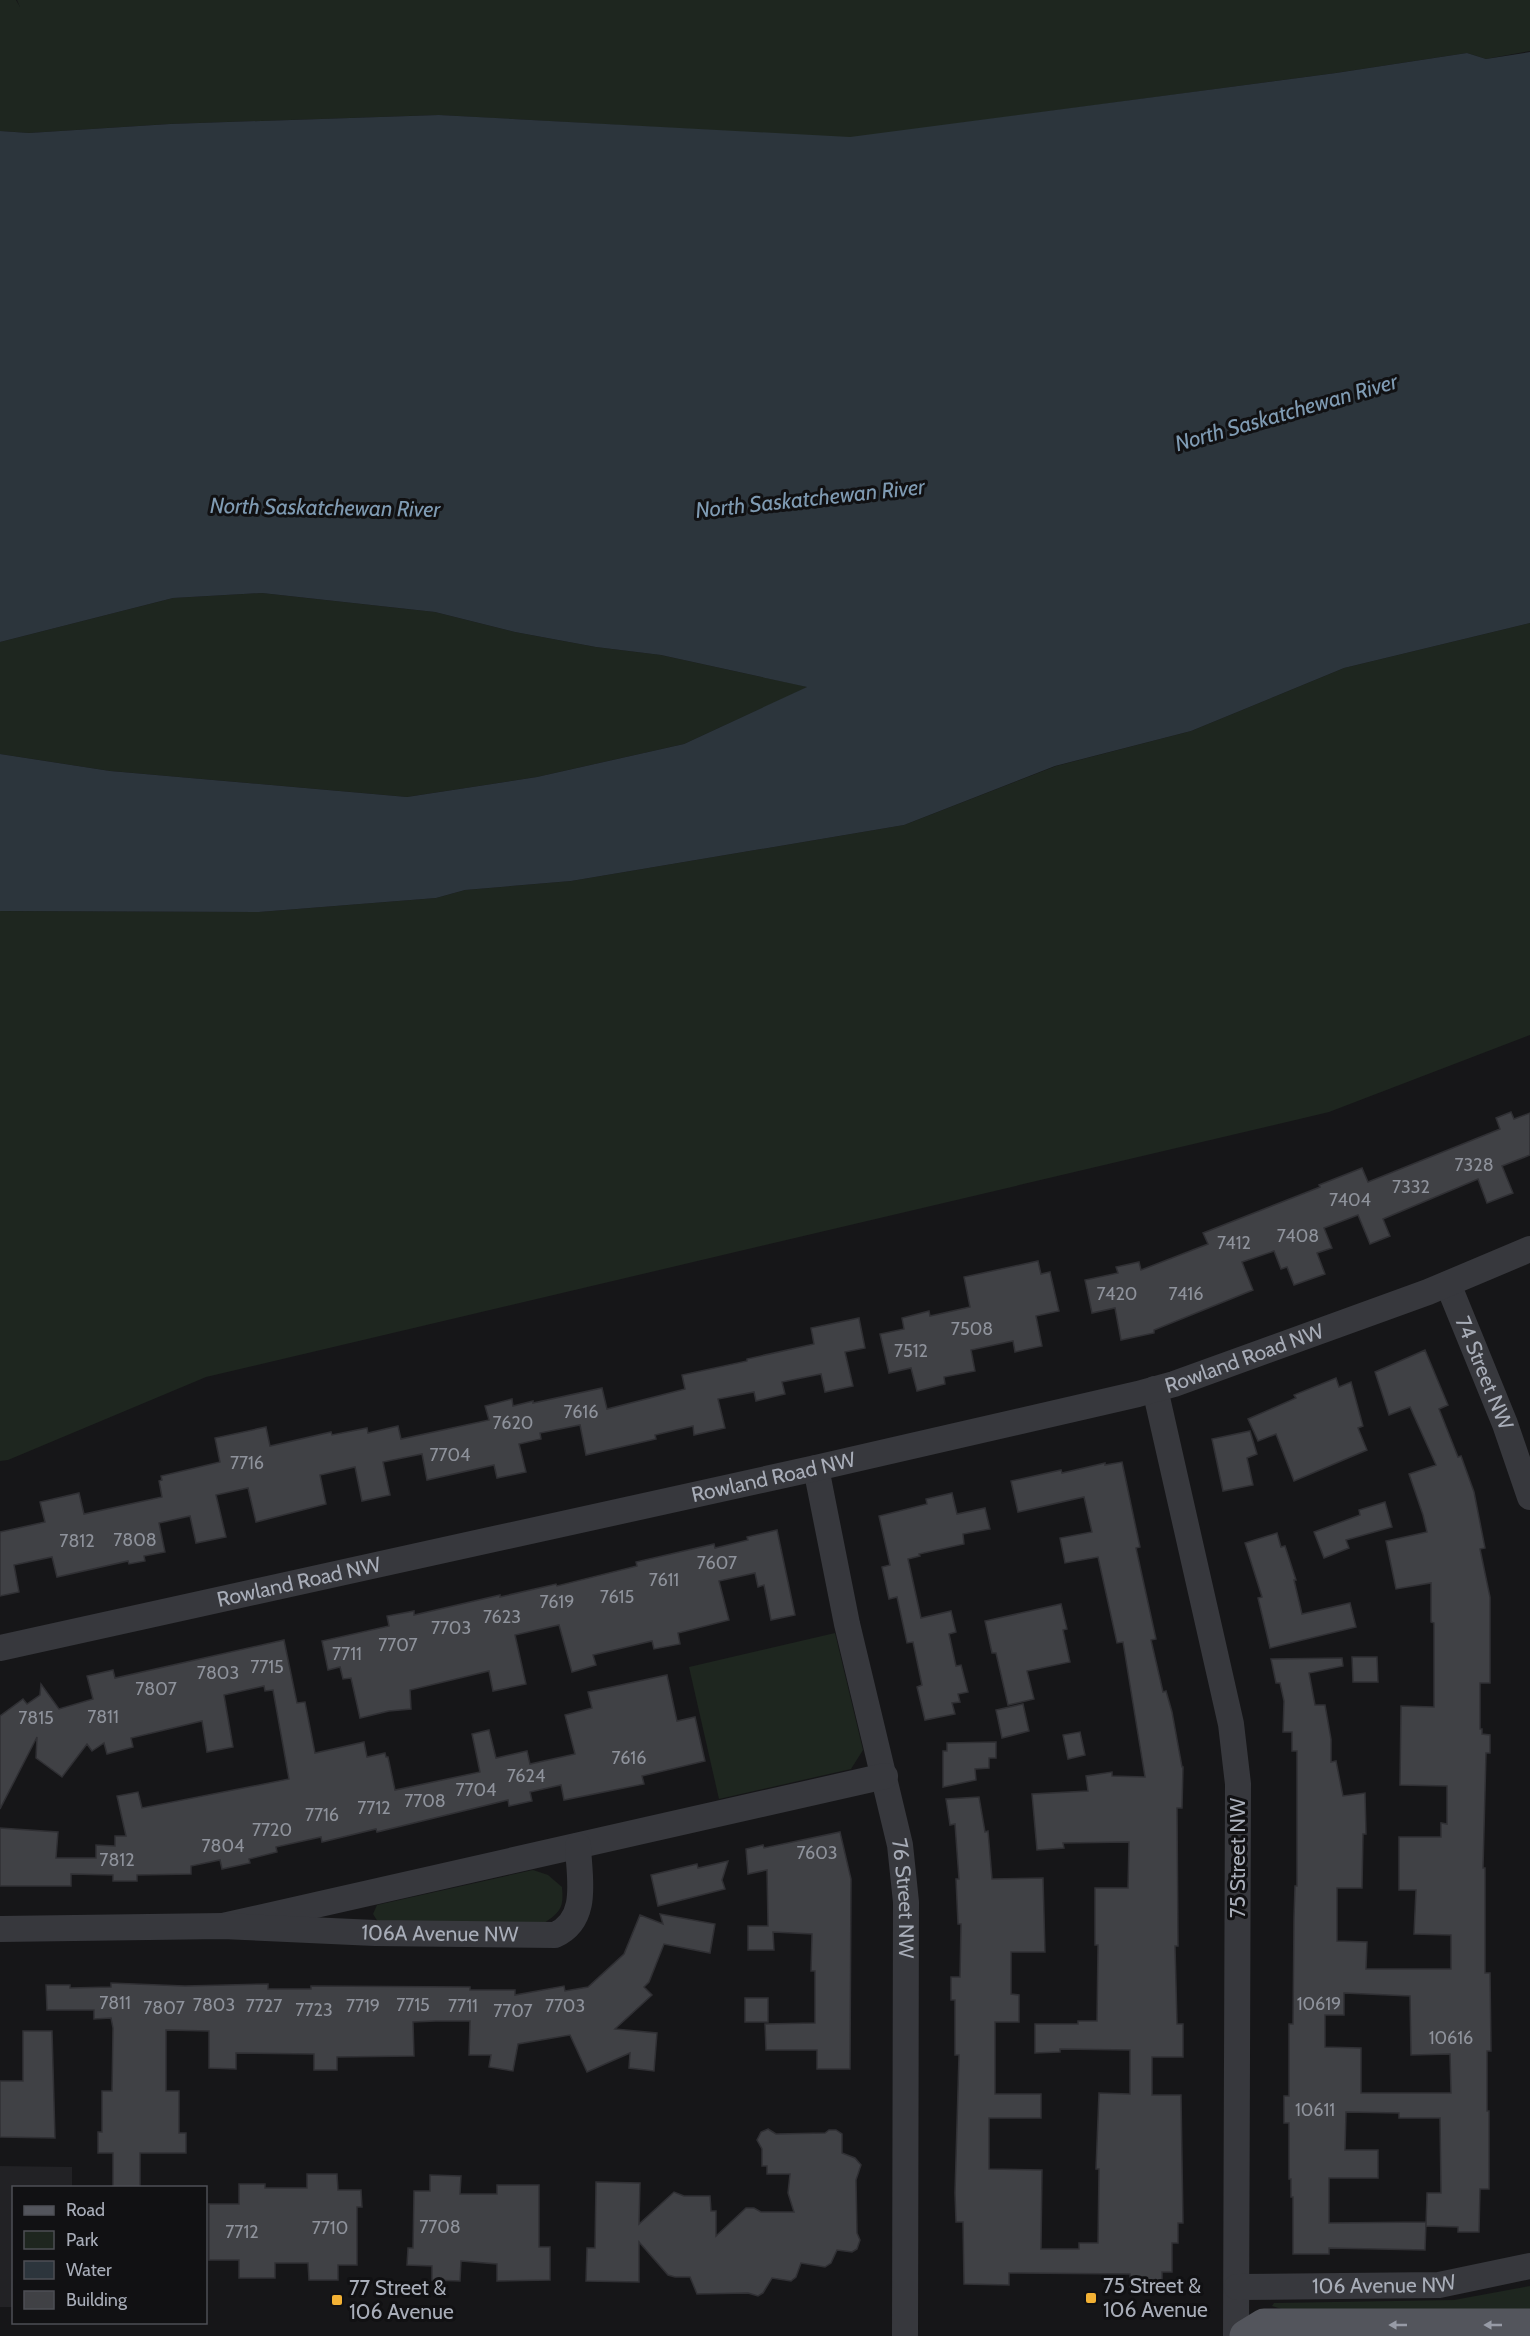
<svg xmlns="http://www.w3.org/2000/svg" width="1530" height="2336" font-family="Cabin,sans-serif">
  <rect width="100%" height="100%" fill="#161618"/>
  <path fill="#222225" d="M0 2166 72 2167V2187L14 2188 13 2307H0Z"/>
  <g fill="#1e261f">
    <path d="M0 0H16L20 7 17 0H1530V51L1486 59 1467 53 1336 73 850 138 439 115 170 124 29 133 0 131Z"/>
    <path d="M262 593 435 612 515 632 596 647 661 655 808 687 684 744 537 777 407 797 110 771 0 754V642L173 598Z"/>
    <path d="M1530 623V1035L1329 1112 206 1377 8 1460 0 1461V911L259 912 436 898 465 890 571 881 904 825 1056 766 1191 731 1344 668Z"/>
    <path d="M835 1633 863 1750 851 1769 719 1799 689 1667Z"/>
    <path d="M533 1870 548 1875 562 1887C564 1909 560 1912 543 1924L378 1922 373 1914 377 1905Z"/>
    <path d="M1530 2286V2309L1294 2313 1272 2306 1274 2303 1454 2300Z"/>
  </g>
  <path fill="#2c353c" d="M1530 52V623L1344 668 1191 731 1055 766 904 825 571 881 465 890 436 898 259 912 0 911V754L110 771 407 797 537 777 684 744 807 687 661 655 596 647 515 632 435 612 262 593 173 598 0 642V131L29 133 170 124 439 115 850 137 1336 73 1467 53 1486 59Z"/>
  <g fill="#404145" stroke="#303034" stroke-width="1.5" fill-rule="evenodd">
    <path d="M1511 1112 1514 1119 1530 1113V1155L1502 1166 1513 1193 1487 1203 1478 1179 1383 1219 1390 1236 1370 1244 1358 1215 1324 1228 1332 1248 1317 1253 1325 1274 1294 1285 1287 1267 1281 1269 1274 1251 1242 1262 1253 1290 1154 1330V1333L1121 1340 1115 1308 1092 1313 1085 1280 1118 1273 1116 1267 1139 1262 1141 1270 1208 1244 1203 1233 1320 1187 1319 1185 1362 1168 1368 1182 1500 1129 1496 1118Z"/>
    <path d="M1038 1261 1041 1274 1050 1272 1059 1311 1036 1316 1042 1346 1015 1352 1013 1341 971 1350 975 1371 944 1377 945 1384 917 1391 911 1368 889 1373 880 1334 904 1329 902 1318 929 1311 930 1316 970 1307 964 1277Z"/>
    <path d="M859 1318 865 1348 845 1352 853 1386 825 1392 821 1374 782 1382 785 1394 756 1401 754 1392 718 1399 725 1428 694 1435 693 1426 655 1435 656 1439 586 1455 580 1425 540 1433 541 1439 519 1444 526 1472 497 1478 494 1465 427 1480 422 1454 383 1462 390 1495 362 1501 355 1467 320 1475 326 1504 256 1522 248 1488 216 1495 226 1537 196 1543 190 1516 159 1523 165 1552 144 1556 145 1561 129 1564 128 1561 57 1577 52 1557 14 1565 19 1592 0 1596V1532L45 1522 40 1502 79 1493 84 1514 162 1497 159 1481 162 1480 161 1476 220 1462 215 1438 266 1427 270 1446 331 1432 332 1435 367 1428 368 1433 398 1426 401 1439 489 1420 485 1406 512 1399 513 1406 533 1401V1403L602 1388 607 1409 685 1389 682 1375 747 1361V1359L814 1344 811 1328Z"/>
    <path d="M1425 1350 1448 1405 1439 1409 1458 1457 1461 1456 1474 1492 1485 1548 1480 1549 1490 1597V1683H1480V1729H1482V1734L1490 1735V1753H1486L1483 1868H1485V1973H1490L1491 2051H1487V2111H1489V2189H1480L1479 2232H1458V2227L1426 2226 1427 2193H1441L1440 2118H1399V2113L1346 2112 1345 2150H1378V2178H1329V2223L1426 2222 1425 2250 1329 2248V2254H1293V2197H1291V2179H1289V2123H1284V2096H1289V2024H1293L1294 1918 1295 1886H1297V1751H1292V1732H1283L1284 1701 1280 1683H1276L1271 1659 1342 1658 1343 1666 1309 1673 1315 1705H1325L1331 1739V1762L1336 1761 1343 1796 1365 1793 1366 1834H1363L1362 1888H1337V1941L1367 1942 1366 1969H1451V1935L1414 1934 1416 1890H1399V1837H1441V1823L1447 1824V1786L1400 1785 1401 1706 1434 1707V1623L1431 1622V1583L1396 1589 1386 1541 1427 1532 1423 1515 1409 1474 1436 1465 1410 1407 1389 1415 1375 1372ZM1344 1993 1410 1996 1411 2055 1450 2054 1451 2093H1361V2048L1325 2047V2015H1344Z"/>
    <path d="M1336 1378 1339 1387 1351 1382 1363 1426 1358 1428 1367 1450 1294 1481 1276 1434 1258 1441 1248 1419 1296 1398 1294 1395Z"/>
    <path d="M1250 1431 1257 1454 1247 1458 1253 1485 1223 1491 1212 1439Z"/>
    <path d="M1122 1462 1140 1547 1136 1548 1156 1639 1151 1640 1163 1692 1166 1691 1172 1712 1182 1767H1183L1182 1808H1177L1178 1946H1175L1177 2024H1183V2057H1152V2095H1181L1183 2223H1178V2243H1172V2272H1162V2290H1130V2274L1009 2273V2285L964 2284 963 2222H956L955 2193 959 2055H955V2000H951V1977H960L961 1924H958L956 1879H959L955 1824 950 1825 946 1799 979 1797 985 1832 988 1831 992 1879 1043 1878 1045 1952H1011V1994L1019 1995V2022H995V2094H1041V2118H989V2169L1042 2170 1041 2249H1079V2243H1098L1099 2169H1096L1099 2093 1130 2094V2050L1060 2049V2052L1035 2053V2024H1078V2021H1097L1098 1945H1095V1888H1128L1129 1842 1063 1843 1064 1848 1037 1850 1032 1794 1088 1791 1086 1776 1112 1772V1776L1145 1777 1123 1642 1117 1643 1098 1557 1065 1563 1060 1538 1092 1532 1084 1497 1018 1512 1011 1481 1061 1470 1062 1473 1105 1463V1465Z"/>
    <path d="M952 1493 957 1514 985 1508 990 1529 963 1534 964 1544 919 1554 920 1556 908 1559 921 1618 951 1611 956 1632 949 1634 956 1666 961 1665 968 1692 958 1694 960 1702 952 1703 955 1714 925 1720 917 1687 922 1685 913 1642 907 1643 897 1597 889 1599 882 1567 890 1565 879 1516 927 1504 926 1499Z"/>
    <path d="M1385 1502 1392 1527 1346 1540 1349 1548 1324 1558 1314 1532 1360 1515 1359 1510Z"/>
    <path d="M777 1530 795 1615 771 1620 764 1585 758 1587 755 1573 719 1581 729 1620 678 1633 680 1644 654 1649 652 1641 593 1655 596 1665 572 1672 559 1625 515 1635 526 1684 493 1691 489 1671 410 1690 411 1709 389 1711 360 1718 351 1678 343 1679 340 1667 328 1670 322 1641 389 1626 387 1616 414 1611V1615L500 1595V1597L556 1584 557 1586 637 1566 636 1562 714 1544 715 1548 748 1540 747 1537Z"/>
    <path d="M1277 1533 1281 1547 1285 1546 1296 1580H1294L1302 1614 1350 1603 1356 1627 1270 1648 1258 1598 1262 1597 1245 1543Z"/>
    <path d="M1061 1604 1067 1629 1063 1630 1070 1662 1027 1671 1034 1699 1008 1705 996 1653H992L985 1621Z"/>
    <path d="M284 1640 297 1703 305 1702 315 1753 364 1742 367 1757 385 1753 386 1757H388L395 1790 480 1772 472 1734 489 1730 496 1758 527 1751 530 1764 575 1754 565 1715 592 1708 588 1692 667 1675 677 1721 695 1717 705 1761 642 1776 644 1784 564 1800 561 1785 530 1792 532 1801 509 1806 508 1800 377 1832 376 1829 322 1842 321 1837 276 1847 277 1852 249 1859 250 1863 222 1869 220 1860 191 1866V1874L137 1875V1881H113V1875L71 1874V1886H0V1828L58 1832 56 1858H96V1845L115 1846V1836H126L117 1796 138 1792 142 1808 289 1779 273 1690 265 1691 264 1686 224 1695 233 1747 207 1752 202 1721 131 1738 133 1747 107 1754 104 1743 92 1751 87 1744 62 1777 36 1758 37 1737 0 1809V1716L23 1699 27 1704 40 1695 41 1684 59 1709 93 1699 87 1676 113 1670 115 1678Z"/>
    <path d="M1352 1657H1377L1378 1682H1353Z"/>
    <path d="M1023 1704 1029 1731 1002 1738 996 1710Z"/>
    <path d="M1080 1732 1085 1755 1068 1759 1063 1735Z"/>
    <path d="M996 1742V1758H989V1768L975 1769 976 1780 943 1787V1751H947V1743Z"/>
    <path d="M840 1832 851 1879 850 2069H817V2050H766L765 2024 815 2023V1971H811L812 1934 773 1932 774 1950H748V1926H768L767 1870 748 1874 746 1849 763 1845 764 1848Z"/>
    <path d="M728 1861 722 1880 725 1889 658 1906 651 1875 697 1864 698 1868Z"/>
    <path d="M660 1914 715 1924 710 1953 664 1944 649 1982 644 1987 652 1995 615 2029 657 2033 654 2071 629 2068 630 2053 587 2072 570 2035 518 2044 513 2071 489 2067 491 2055H469L470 2021H436L413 2022 414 2056 337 2057V2070H314V2054L236 2053V2069L209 2068V2031L166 2030V2091H179V2133H186V2153H140V2187H113V2153H98V2132H102V2091H112L113 2028 111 2018 94 2019V2010H47L46 1985H70V1988L111 1987V1983L185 1986 268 1984V1989H311V1986L470 1987V1990H515V1995L564 1986 565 1991 588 1987 624 1954 640 1915 663 1924Z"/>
    <rect x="745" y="1998" width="23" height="24"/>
    <path d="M23 2031H52L55 2138 0 2137V2081H23Z"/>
    <path d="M768 2129 776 2134 825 2133 829 2130H836L842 2134V2153L855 2158 861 2165 856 2180 857 2233 860 2240 857 2249 852 2252 837 2250 831 2263 825 2267 801 2263 796 2277 791 2281 772 2278 763 2293 758 2296 748 2293 697 2294 690 2277H675L668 2275 639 2242V2282L586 2281 587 2248H595L596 2182 640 2183 639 2224 674 2192 684 2196H710L711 2211H716V2236L746 2208H754L761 2212H794L788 2193 790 2174H767V2166H762V2149L757 2140 761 2132Z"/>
    <path d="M307 2174H337L338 2190H361L362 2207H357V2265H338V2280H309L308 2263H275V2278H239V2260H209V2204H239V2184H265V2188H307Z"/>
    <path d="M430 2175 461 2176 460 2194H497V2185H539V2247H550V2280L497 2281V2264L461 2261 460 2281 432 2280V2266L407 2265 408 2248H413L414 2191H430Z"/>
  </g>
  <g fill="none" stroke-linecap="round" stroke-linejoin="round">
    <g stroke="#37383d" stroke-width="26">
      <path id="s1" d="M1448 1284 1505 1424 1530 1497"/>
      <path d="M1155 1389 1231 1724 1238 1784 1236 2336"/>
      <path id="s2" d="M816 1468 847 1624 900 1845 906 1902 905 2336"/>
      <path id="s3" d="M0 1648 816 1468 1138 1394 1174 1384 1428 1292 1530 1249"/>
      <path d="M223 1926 885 1776"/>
      <path id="s4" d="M0 1929 223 1926 375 1933 555 1935C590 1919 579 1877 578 1846"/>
      <path id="s5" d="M1237 2287 1439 2285 1530 2266"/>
    </g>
    <path stroke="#53555c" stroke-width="33" d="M1246 2336 1264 2325H1530"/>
  </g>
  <defs><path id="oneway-solid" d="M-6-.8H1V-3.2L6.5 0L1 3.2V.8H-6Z" transform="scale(1.5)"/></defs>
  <g fill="#979ba6">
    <use href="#oneway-solid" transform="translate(1398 2325) rotate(180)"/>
    <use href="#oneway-solid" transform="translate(1493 2325) rotate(-180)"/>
  </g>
  <g fill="#f2b134" stroke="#111113" stroke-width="2">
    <rect x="1085" y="2292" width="12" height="12" rx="3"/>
    <rect x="331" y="2294" width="12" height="12" rx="3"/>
  </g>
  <g text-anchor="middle" stroke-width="6" stroke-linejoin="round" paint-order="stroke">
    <g font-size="18" fill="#8e929b">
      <text x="1474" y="1171">7328</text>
      <text x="1411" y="1193">7332</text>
      <text x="1350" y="1206">7404</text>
      <text x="1298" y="1242">7408</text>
      <text x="1234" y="1249">7412</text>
      <text x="1117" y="1300">7420</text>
      <text x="1186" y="1300">7416</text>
      <text x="972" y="1335">7508</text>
      <text x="911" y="1357">7512</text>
      <text x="581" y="1418">7616</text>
      <text x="513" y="1429">7620</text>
      <text x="450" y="1461">7704</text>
      <text x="247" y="1469">7716</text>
      <text x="135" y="1546">7808</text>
      <text x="77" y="1547">7812</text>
      <text x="717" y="1569">7607</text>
      <text x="664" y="1586">7611</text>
      <text x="617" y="1603">7615</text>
      <text x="557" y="1608">7619</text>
      <text x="502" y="1623">7623</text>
      <text x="451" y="1634">7703</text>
      <text x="398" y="1651">7707</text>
      <text x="347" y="1660">7711</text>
      <text x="267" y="1673">7715</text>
      <text x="218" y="1679">7803</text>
      <text x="156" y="1695">7807</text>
      <text x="103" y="1723">7811</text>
      <text x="36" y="1724">7815</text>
      <text x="629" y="1764">7616</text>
      <text x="526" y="1782">7624</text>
      <text x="476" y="1796">7704</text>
      <text x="425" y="1807">7708</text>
      <text x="374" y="1814">7712</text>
      <text x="322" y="1821">7716</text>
      <text x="272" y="1836">7720</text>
      <text x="223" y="1852">7804</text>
      <text x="817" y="1859">7603</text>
      <text x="117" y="1866">7812</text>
      <text x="115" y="2009">7811</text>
      <text x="1319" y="2010">10619</text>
      <text x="214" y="2011">7803</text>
      <text x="413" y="2011">7715</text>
      <text x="264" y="2012">7727</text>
      <text x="363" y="2012">7719</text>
      <text x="463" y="2012">7711</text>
      <text x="565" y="2012">7703</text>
      <text x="164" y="2014">7807</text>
      <text x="314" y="2016">7723</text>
      <text x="513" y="2017">7707</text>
      <text x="1451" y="2044">10616</text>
      <text x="1315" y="2116">10611</text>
      <text x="440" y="2233">7708</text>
      <text x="330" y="2234">7710</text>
      <text x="242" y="2238">7712</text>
    </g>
    <g font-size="21" fill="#a8adb8" stroke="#111113">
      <text dy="7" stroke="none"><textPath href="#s3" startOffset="1278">Rowland Road NW</textPath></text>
      <text dy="7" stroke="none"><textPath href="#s1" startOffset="96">74 Street NW</textPath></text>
      <text dy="7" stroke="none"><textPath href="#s3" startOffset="792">Rowland Road NW</textPath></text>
      <text dy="7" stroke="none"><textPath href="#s3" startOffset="306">Rowland Road NW</textPath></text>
      <text transform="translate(1238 1858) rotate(-90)" y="7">75 Street NW</text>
      <text dy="7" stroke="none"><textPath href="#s2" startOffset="440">76 Street NW</textPath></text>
      <text dy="7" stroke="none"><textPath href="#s4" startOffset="440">106A Avenue NW</textPath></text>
      <text dy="7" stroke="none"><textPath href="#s5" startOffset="147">106 Avenue NW</textPath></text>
    </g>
    <g font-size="21" fill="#a8adb8" stroke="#111113" text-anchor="start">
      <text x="1103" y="2293">75 Street &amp;<tspan x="1103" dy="24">106 Avenue</tspan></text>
      <text x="349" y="2295">77 Street &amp;<tspan x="349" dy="24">106 Avenue</tspan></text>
    </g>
    <g font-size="22" font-style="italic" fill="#7f9bb3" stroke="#111113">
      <text transform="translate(1286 412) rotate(-16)" y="8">North Saskatchewan River</text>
      <text transform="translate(810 498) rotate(-6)" y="8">North Saskatchewan River</text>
      <text transform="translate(325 507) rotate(1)" y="8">North Saskatchewan River</text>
    </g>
  </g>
  <rect x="12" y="2186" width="195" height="138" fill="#111113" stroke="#4d4f55" stroke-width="1.5"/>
  <rect x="24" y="2206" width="30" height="9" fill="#53555c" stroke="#4d4f55" stroke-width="1.5"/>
  <text x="66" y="2216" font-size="18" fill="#a8adb8">Road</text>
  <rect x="24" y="2231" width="30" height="18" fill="#1e261f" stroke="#4d4f55" stroke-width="1.5"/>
  <text x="66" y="2246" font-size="18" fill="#a8adb8">Park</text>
  <rect x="24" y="2261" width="30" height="18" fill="#2c353c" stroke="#4d4f55" stroke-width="1.5"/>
  <text x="66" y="2276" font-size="18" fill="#a8adb8">Water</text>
  <rect x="24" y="2291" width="30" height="18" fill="#404145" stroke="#4d4f55" stroke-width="1.5"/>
  <text x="66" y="2306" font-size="18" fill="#a8adb8">Building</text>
</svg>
